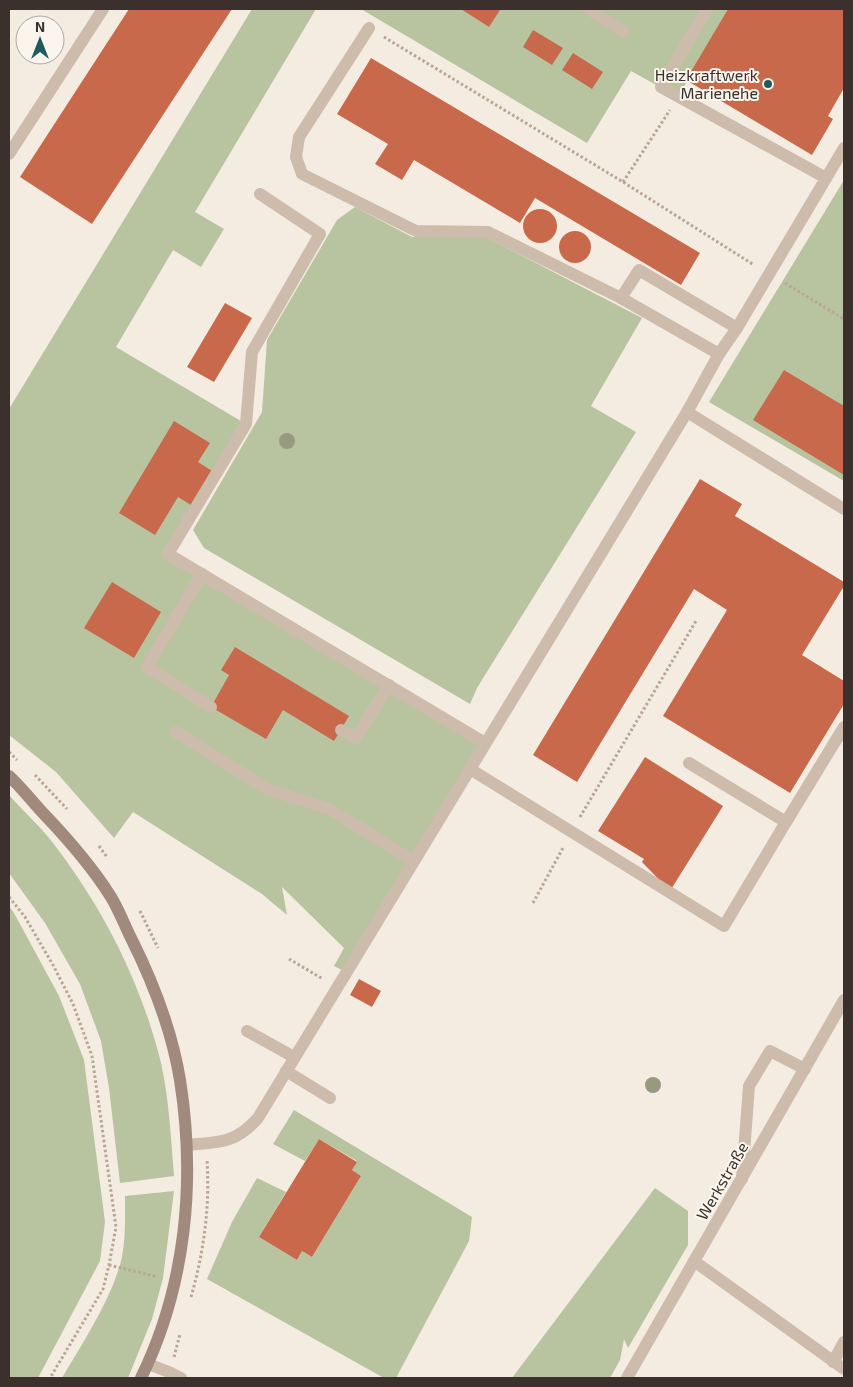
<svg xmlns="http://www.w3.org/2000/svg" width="853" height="1387" font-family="'Exo 2',sans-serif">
  <rect width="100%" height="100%" fill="#f4ebe1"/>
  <g fill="#b8c4a0">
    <path d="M252 9H316L195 212 224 229 201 267 173 250 116 347 246 424 169 553 485 743 346 972 334 966 344 948 282 887 287 915 262 894 133 812 114 838 56 772 9 735V409Z"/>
    <path d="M361 9H728L678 97 631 71 587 143Z"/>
    <path d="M844 180V481L709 402Z"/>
    <path d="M355 207 412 237 484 236 642 318 591 406 636 432 477 688 470 704 204 548 193 530 262 412 267 340 337 220Z"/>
    <path d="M9 795C23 811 40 826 53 843 103 908 141 982 161 1063 169 1098 171 1139 174 1176L120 1183 109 1088 101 1041 80 984 45 923 9 873Z"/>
    <path d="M9 906 14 913 59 996 84 1060 105 1222 100 1261 38 1378H9Z"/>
    <path d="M294 1110 472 1217 469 1241 396 1378H384L207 1279 232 1222 257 1178 286 1192 259 1237 297 1260 302 1251 312 1257 361 1176 352 1170 357 1161 319 1139 305 1161 273 1144Z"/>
    <path d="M655 1188 688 1211V1245L628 1348 624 1339 620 1360 610 1378H512Z"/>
    <path d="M174 1191 163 1278 152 1319 128 1378H62C83 1342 108 1305 120 1265 126 1244 125 1219 125 1196Z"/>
  </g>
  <g fill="#c8694b">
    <path d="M129 9H232L92 224 20 177Z"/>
    <path d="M461 9H499L500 10 489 27Z"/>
    <path d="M728 9H844V88L828 116 833 119 812 155 686 80Z"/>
    <path d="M533 30 563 48 552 65 523 47Z"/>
    <path d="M573 53 603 72 592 89 562 70Z"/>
    <path d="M371 58 700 253 681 285 535 198 520 223 414 160 402 180 375 164 388 144 337 114Z"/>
    <circle cx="540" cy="226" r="17"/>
    <circle cx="575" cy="247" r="16"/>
    <path d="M225 303 252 318 214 382 187 367Z"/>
    <path d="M784 370 844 406V475L753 420Z"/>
    <path d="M174 421 210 443 198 462 212 471 191 505 178 497 155 535 119 513Z"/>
    <path d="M700 479 742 504 735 516 844 582V586L802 655 844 681V704L790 793 663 716 727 610 694 589 577 782 533 755Z"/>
    <path d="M112 582 161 612 134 658 84 628Z"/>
    <path d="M235 647 349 716 334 741 283 710 266 739 211 707 229 675 221 670Z"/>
    <path d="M645 757 723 806 670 891 642 862 644 859 598 831Z"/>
    <path d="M359 979 381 991 372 1007 350 995Z"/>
    <path d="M319 1139 357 1162 352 1170 361 1176 312 1257 302 1251 297 1260 259 1237Z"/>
  </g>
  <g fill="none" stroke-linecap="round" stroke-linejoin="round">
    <g stroke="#b9a596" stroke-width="3" stroke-dasharray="2.5 2.5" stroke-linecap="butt">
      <path d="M384 37 623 182 754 265"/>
      <path d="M623 182 670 110"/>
      <path d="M785 283 844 319"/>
      <path d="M9 752 17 760"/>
      <path d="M35 775 67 809"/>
      <path d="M580 817 696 621"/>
      <path d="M99 846 107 857"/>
      <path d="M9 897 25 917 53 965 73 1004 92 1056 116 1227 109 1265 103 1289 50 1378"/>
      <path d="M533 903 564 846"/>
      <path d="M140 911 158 948"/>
      <path d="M289 959 323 979"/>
      <path d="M109 1265 158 1277"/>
      <path d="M191 1297C204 1252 210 1206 207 1160"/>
      <path d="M174 1357 180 1334"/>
    </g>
    <g stroke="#cdbbac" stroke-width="12">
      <path d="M588 9 623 31"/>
      <path d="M707 9 661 87 826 178"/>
      <path d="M369 28 299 137 296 157 302 174 416 231 488 232 621 298 719 354"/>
      <path d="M9 154 103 9"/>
      <path d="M260 194 320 234 252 352 246 424 168 554 485 743"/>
      <path d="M621 298 639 270 737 328"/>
      <path d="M687 412 844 509"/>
      <path d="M202 574 147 667 211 707"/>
      <path d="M341 730 356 738 389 685"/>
      <path d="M176 732 267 789 329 809 414 861"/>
      <path d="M470 769 724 926 786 822 689 763"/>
      <path d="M786 822 844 727"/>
      <path d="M247 1031 294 1057"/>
      <path d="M286 1071 330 1098"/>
      <path d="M187 1145C219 1142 235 1144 258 1118L687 412 719 354 737 328 844 148"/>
      <path d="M742 1179 749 1086 770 1051 805 1069"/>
      <path d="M694 1261 844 1369"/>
      <path d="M833 1362 844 1342"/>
      <path d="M148 1364 169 1372 181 1378"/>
    </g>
    <path stroke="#cdbbac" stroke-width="12" d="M627 1378 844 1000"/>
    <path stroke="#a18a7d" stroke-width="12" d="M9 776C21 787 31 800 42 812 66 837 93 868 111 897 119 910 124 924 131 938 153 982 172 1031 180 1080 196 1181 186 1286 141 1378"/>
  </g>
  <g fill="#969b7f">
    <circle cx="287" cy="441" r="8"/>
    <circle cx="653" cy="1085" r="8"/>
  </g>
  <circle fill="#1f5a5e" stroke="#fbf5ee" stroke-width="2" cx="768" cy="84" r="5"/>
  <g text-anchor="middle" stroke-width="4" stroke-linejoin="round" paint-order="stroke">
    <g font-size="16" fill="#3b302b" stroke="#fbf5ee" text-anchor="end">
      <text x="758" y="81">Heizkraftwerk<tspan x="758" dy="18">Marienehe</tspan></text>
    </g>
    <g font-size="16" fill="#3b302b" stroke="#fbf5ee">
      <text transform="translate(722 1181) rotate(-60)" y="6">Werkstraße</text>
    </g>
  </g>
  <rect width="853" height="1387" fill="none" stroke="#3b302b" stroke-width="20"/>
  <g transform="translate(40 40)"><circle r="24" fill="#fbf5ee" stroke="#aea6a0"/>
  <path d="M0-4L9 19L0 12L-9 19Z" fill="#1f5a5e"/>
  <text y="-8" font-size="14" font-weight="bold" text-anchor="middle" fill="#3b302b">N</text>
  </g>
</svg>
